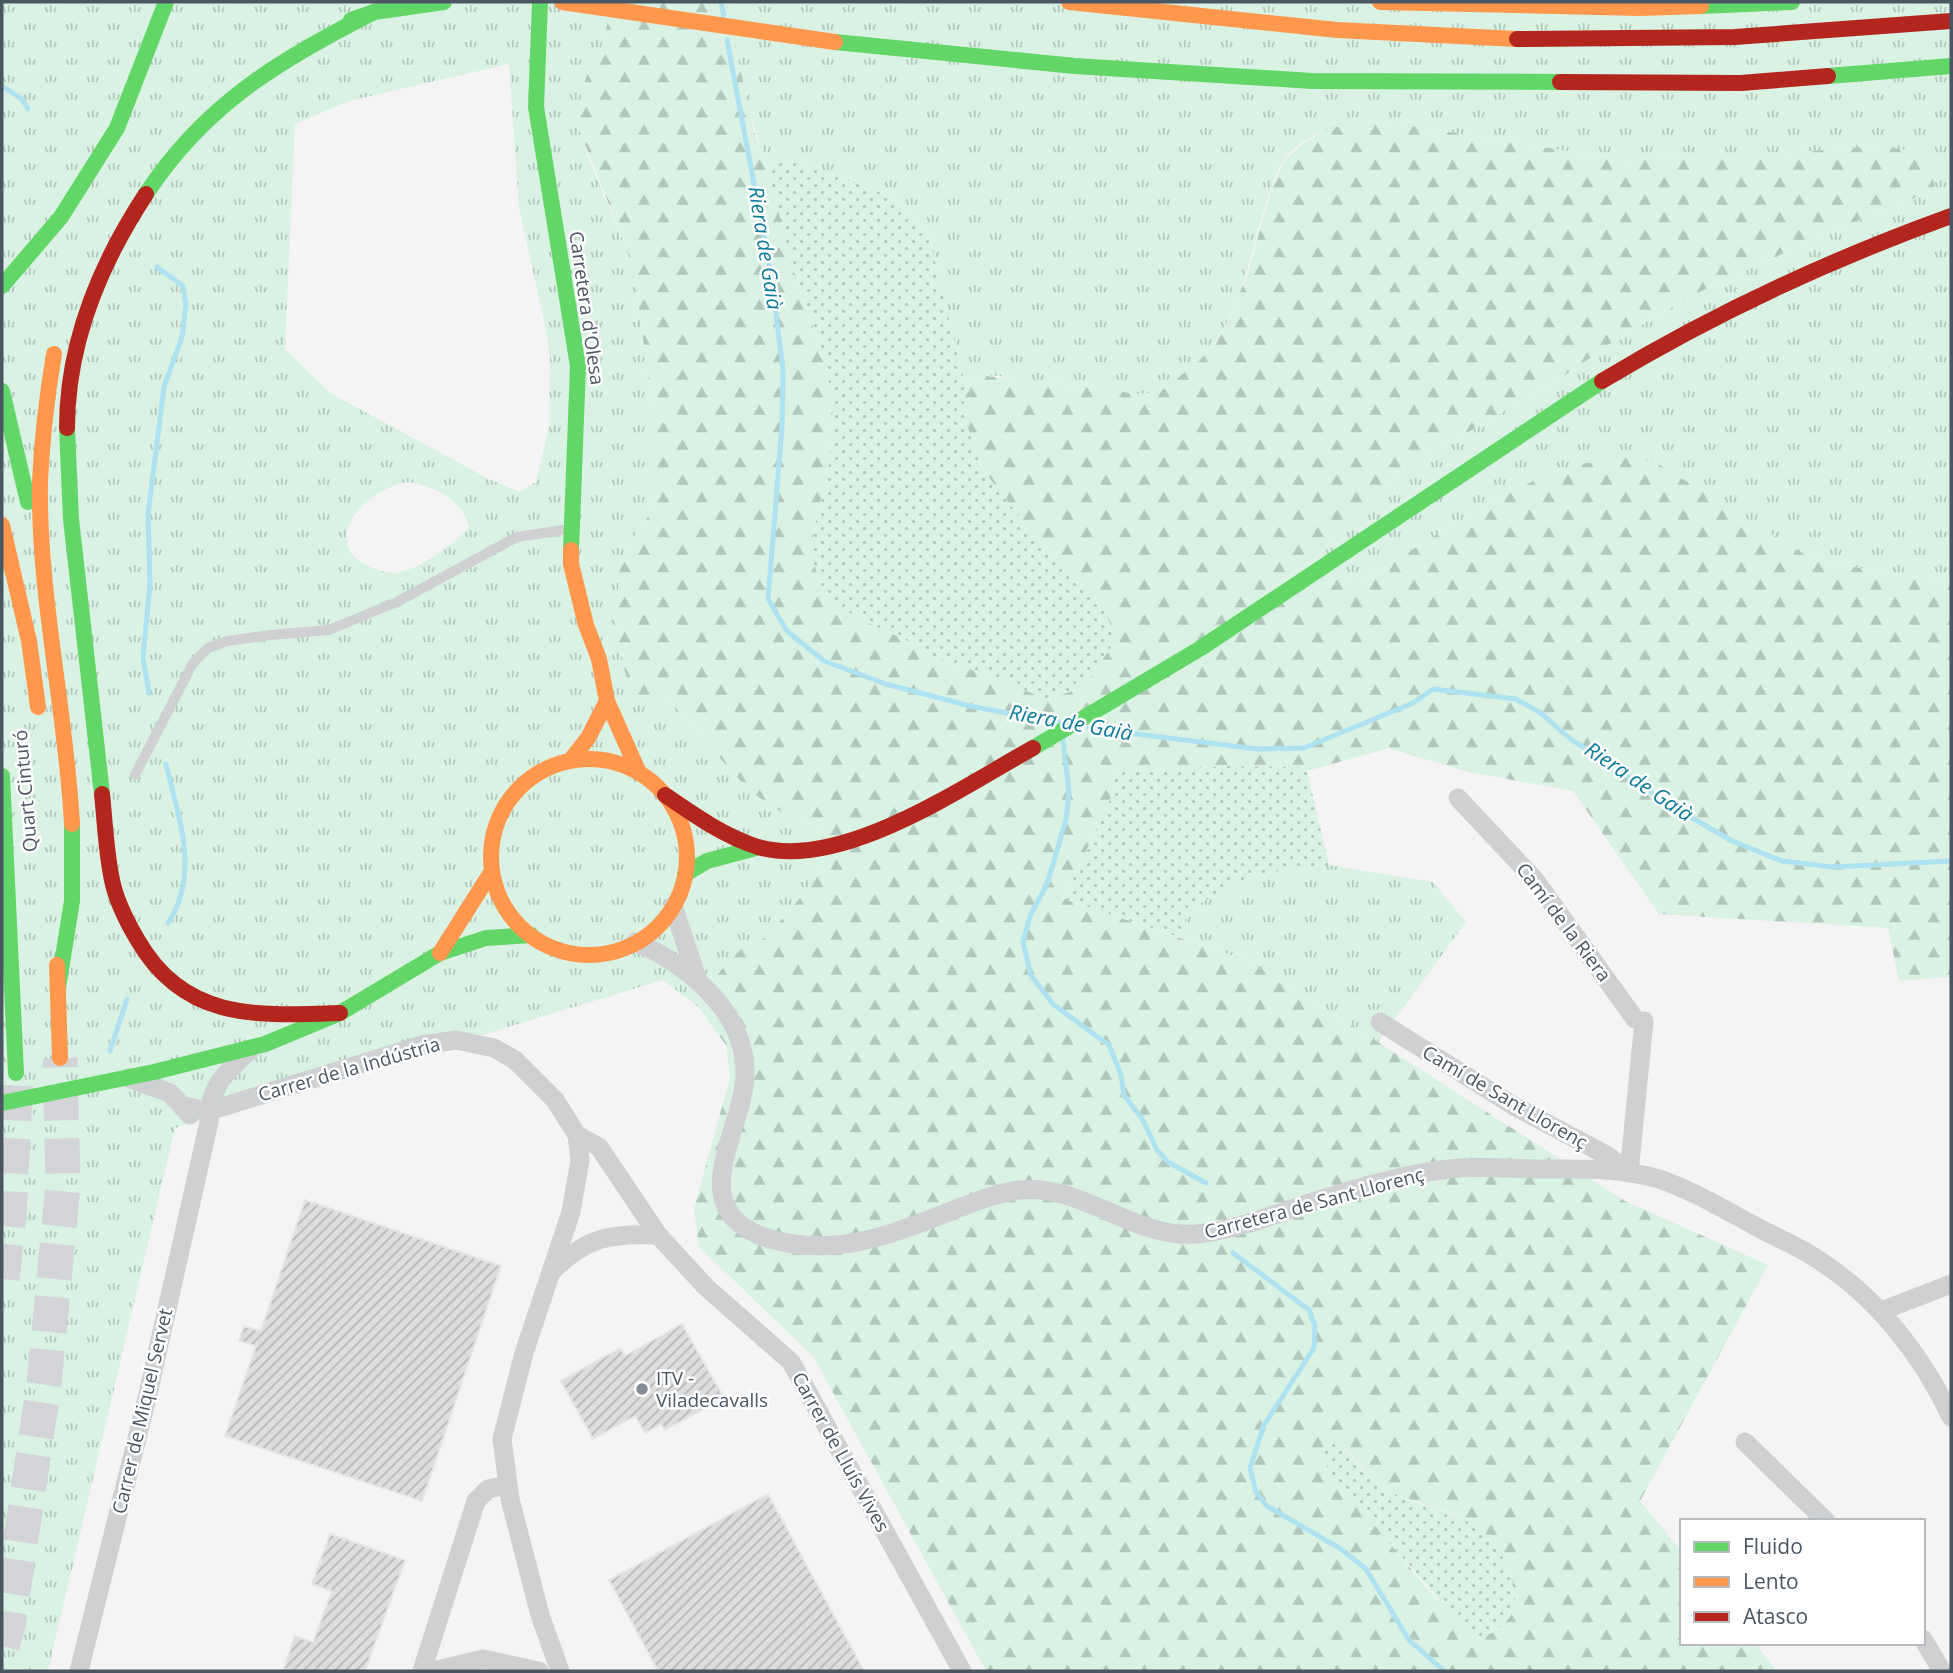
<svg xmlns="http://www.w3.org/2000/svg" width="1953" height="1673" font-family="'Open Sans',sans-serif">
  <defs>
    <pattern id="grass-tufts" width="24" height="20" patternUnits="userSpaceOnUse" patternTransform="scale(1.75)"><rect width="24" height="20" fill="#d9f2e3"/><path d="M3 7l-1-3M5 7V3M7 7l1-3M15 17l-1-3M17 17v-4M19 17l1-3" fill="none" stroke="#b2c7bb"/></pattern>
    <pattern id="forest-firs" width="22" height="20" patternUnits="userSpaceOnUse" patternTransform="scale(1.75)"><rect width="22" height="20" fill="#d9f2e3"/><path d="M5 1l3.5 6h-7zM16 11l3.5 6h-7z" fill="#b2c7bb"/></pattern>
    <pattern id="garden-dots" width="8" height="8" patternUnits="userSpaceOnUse" patternTransform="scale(1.75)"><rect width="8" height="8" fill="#d9f2e3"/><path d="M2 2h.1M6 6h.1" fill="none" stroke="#b2c7bb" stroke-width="1.8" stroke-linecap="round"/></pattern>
    <pattern id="building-hatch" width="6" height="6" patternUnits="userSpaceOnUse" patternTransform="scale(1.75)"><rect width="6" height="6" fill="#ddddde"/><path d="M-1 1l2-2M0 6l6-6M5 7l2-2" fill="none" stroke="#b5b6b7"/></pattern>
  </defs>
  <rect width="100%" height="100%" fill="#f4f4f4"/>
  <g fill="url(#grass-tufts)" fill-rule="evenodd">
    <path d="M2 2H613L599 55 586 78 580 102 587 155 627 250 634 276 653 409V491L649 515 620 559 616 632 633 706 667 699C715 743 747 808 816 824L823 856 810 886 767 938 740 950 721 970 697 1006 663 980 175 1128 48 1671H2ZM509 64 519 208 546 330 550 359 549 427 536 482 520 492 489 479 330 393 285 349 295 124 349 101ZM409 482C435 487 463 499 469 528 449 546 424 568 396 573 388 574 378 570 370 567 314 541 370 486 409 482Z"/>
    <path d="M726 2H1951V579L1900 577 1807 556 1684 481H1533L1442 531 1356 585 1332 577 1320 555 1335 533 1378 490 1423 455 1476 428 1573 370 1618 338 1695 294 1832 231 1912 199 1935 186 1926 160 1901 149 1874 146 1759 155H1679L1630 161 1381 121C1347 123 1308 130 1285 158 1275 171 1270 192 1265 207 1244 275 1233 355 1162 391 1145 400 1122 391 1105 388 1078 384 1052 383 1025 380 1014 379 1000 375 989 376 981 377 972 385 966 389L928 233 891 196 789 160 767 168 747 104Z"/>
    <path d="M1329 865 1433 882 1466 922 1378 1042 1255 963 1176 936 1195 906 1243 880 1279 871Z"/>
  </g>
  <path fill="url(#forest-firs)" fill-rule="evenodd" d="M613 2H726L753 128 772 183 797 282 825 360 830 383 833 406 830 459 813 534V561L858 618 904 639 939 660 993 676 1107 615C1061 567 971 482 964 416 963 407 965 397 966 389L986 376 1107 388 1133 394 1160 392 1199 361 1216 343 1229 320 1249 269 1272 187 1285 159 1306 141 1332 128 1356 122 1381 121 1630 161 1679 155H1759L1874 146 1902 149 1927 160 1935 186 1912 199 1832 231 1695 294 1618 338 1573 370 1476 428 1423 455 1378 490 1335 533 1320 555 1332 577 1356 585 1442 531 1533 481 1581 464 1607 460 1634 457 1660 465 1807 556 1900 577 1951 579V977L1899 981 1888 928 1659 914 1573 791 1464 771 1389 748 1307 771 1297 767 1226 766 1115 772 1113 793 1064 899 1255 963 1625 1201 1768 1265 1640 1501 1682 1552V1643H1756L1776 1671H986L813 1356 699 1247 694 1208 730 1078 726 1045 697 1006 721 970 740 950 767 937 810 886 823 856 816 824C741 807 720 747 667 699L633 707 616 632 620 559 649 515 653 491V409L634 276 627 250 579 129 580 102 586 77 599 55ZM1346 1449 1371 1479 1394 1494 1457 1515 1503 1557 1513 1584 1437 1600 1329 1470Z"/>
  <g fill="url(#garden-dots)">
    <path d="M789 160 891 196 928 233 966 389 964 416 981 467 1050 556 1107 615 1116 640 1084 687 1047 700 993 676 939 660 904 639 858 618 836 604 820 583 813 561V534L830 459 833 406 825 360 797 282 767 168Z"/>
    <path d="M1226 766 1297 767 1307 771 1329 865 1279 871 1243 880 1195 906 1176 936 1064 899 1113 793 1115 772Z"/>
    <path d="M1336 1440C1352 1455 1362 1474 1381 1486 1428 1517 1484 1504 1507 1567 1510 1577 1515 1588 1515 1598 1515 1621 1497 1633 1478 1638 1453 1627 1444 1604 1427 1585 1393 1547 1360 1510 1329 1470L1323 1458 1325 1445Z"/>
  </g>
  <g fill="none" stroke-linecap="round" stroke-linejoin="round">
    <g stroke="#aee2f0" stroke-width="5">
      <path d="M721 2 724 16"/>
      <path d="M727 40 772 280 783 371 782 427 768 599 787 631 824 661 886 684 970 706 1059 723"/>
      <path d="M2 86 22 99 28 109"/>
      <path d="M149 693 143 658 150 584 148 514 164 387 182 337 186 305 183 286 157 267"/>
      <path d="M1089 728 1257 749 1304 748 1413 703 1433 689 1516 699 1541 713 1569 738 1682 812 1732 841 1782 861 1833 867 1951 861"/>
      <path d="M1063 739 1069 792 1066 820 1047 884 1030 916 1023 942 1031 976 1054 1005 1109 1045 1121 1075 1124 1095 1143 1120 1157 1150 1168 1162 1206 1183"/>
      <path d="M166 764C178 817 201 873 168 923"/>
      <path d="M110 1051 127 999"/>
      <path d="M1233 1253 1309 1310 1315 1326 1314 1348 1264 1425 1250 1468 1256 1492 1267 1506 1341 1549 1366 1569 1409 1640 1444 1671"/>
    </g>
  </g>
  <g fill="url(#building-hatch)" stroke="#e5e6e7" stroke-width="2">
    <path d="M305 1200 501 1266 422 1501 225 1436 256 1346 239 1341 244 1326 261 1331Z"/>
    <path d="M682 1324 724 1398 665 1430 661 1424 645 1433 635 1416 593 1439 561 1381 620 1348 625 1356Z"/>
    <path d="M768 1494 864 1671H658L609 1580Z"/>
    <path d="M330 1534 405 1560 365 1671H283L295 1636 313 1642 332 1591 312 1584Z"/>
  </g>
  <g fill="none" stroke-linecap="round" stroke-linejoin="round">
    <g stroke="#d2d4d7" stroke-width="35" stroke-dasharray="35 18" stroke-linecap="butt">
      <path d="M2 1279 9 1215 16 1073"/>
      <path d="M2 1646 8 1625 44 1384 63 1185 60 1058"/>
    </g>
    <path stroke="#ced0d2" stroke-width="10" d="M135 775 193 663 208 648 227 641 270 635 329 630 397 602 517 537 570 529"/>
    <g stroke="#ced0d2" stroke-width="19">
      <path d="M1458 798 1535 880 1635 1019"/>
      <path d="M673 906 697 978"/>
      <path d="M635 942C685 963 744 1010 745 1070 747 1128 678 1208 767 1238 834 1259 893 1234 954 1210 975 1202 996 1193 1019 1190 1081 1183 1133 1239 1197 1234 1229 1231 1263 1219 1294 1208 1344 1192 1397 1175 1449 1169 1477 1166 1506 1168 1534 1169 1575 1169 1619 1167 1659 1179 1694 1191 1725 1210 1757 1227 1777 1238 1798 1246 1817 1259 1876 1296 1922 1355 1951 1417"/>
      <path d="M1380 1022 1514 1106 1608 1156 1628 1172"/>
      <path d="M128 1078 170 1093 190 1115"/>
      <path d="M184 1106 209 1111 422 1045 456 1040 494 1048 515 1060 555 1100 577 1135 580 1160 571 1212 524 1353 502 1439 510 1499 540 1615 560 1671"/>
      <path d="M577 1135 599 1147 658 1235 706 1287 791 1362 962 1671"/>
      <path d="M1629 1173 1644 1021"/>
      <path d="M554 1269C588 1237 611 1233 658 1235"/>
      <path d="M1881 1311 1951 1284"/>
      <path d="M1745 1442 1826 1521"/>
      <path d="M1923 1639 1942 1671"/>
      <path d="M79 1671 147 1398 209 1122C208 1087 227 1071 251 1049"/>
      <path d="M422 1671 476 1501 488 1489 507 1485"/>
      <path d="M433 1671 483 1659 539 1671"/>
    </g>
    <g stroke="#63d668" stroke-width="16">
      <path d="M540 2 536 107 578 366 571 550"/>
      <path d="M1701 6 1792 2"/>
      <path d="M351 20 374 12 444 2"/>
      <path d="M835 42 1075 66 1312 81 1560 82"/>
      <path d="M1828 76 1951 66"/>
      <path d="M146 194C205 104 281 59 374 12"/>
      <path d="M2 286 61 217 117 128 166 2"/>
      <path d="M2 391 28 502"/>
      <path d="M67 428 71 519 102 794"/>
      <path d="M1033 748 1201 648 1602 381"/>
      <path d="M2 776 16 1073"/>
      <path d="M685 874 707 861 756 848"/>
      <path d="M58 988 72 901V824"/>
      <path d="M2 1103 154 1072 265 1044 340 1013 440 953 486 938 531 935"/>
    </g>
    <g stroke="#ff974d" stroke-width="16">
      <path d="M562 2 835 42"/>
      <path d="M1069 2 1337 30 1517 39"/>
      <path d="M1380 2 1640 8 1701 6"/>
      <path d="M54 354C47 396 42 438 40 481 38 596 66 709 72 824"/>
      <path d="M2 525 29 641 38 707"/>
      <path d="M571 550V564L586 625 599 659 607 701 639 773"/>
      <circle cx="589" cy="857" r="98"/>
      <path d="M570 761 588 738 607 701"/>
      <path d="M440 953 492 871"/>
      <path d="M57 965 60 1058"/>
    </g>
    <g stroke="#b3261e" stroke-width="16">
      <path d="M1517 39 1735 37 1951 21"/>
      <path d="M1560 82 1741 83 1828 76"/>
      <path d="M1602 381C1713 314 1829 260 1951 216"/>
      <path d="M67 428C67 344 100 264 146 194"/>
      <path d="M102 794C105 822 106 852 112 880 116 900 127 922 137 939 184 1021 256 1016 340 1013"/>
      <path d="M665 795C694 815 724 836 758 847 841 871 961 788 1033 748"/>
    </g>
  </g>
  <circle fill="#868d94" stroke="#fff" stroke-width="2.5" cx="642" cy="1389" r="7"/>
  <g text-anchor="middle" stroke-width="5" stroke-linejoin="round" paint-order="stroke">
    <g font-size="19" fill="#4a5661" stroke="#fff">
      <text transform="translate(587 308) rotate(82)" y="7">Carretera d'Olesa</text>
      <text transform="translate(25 791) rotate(-95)" y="7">Quart Cinturó</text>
      <text transform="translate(1564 922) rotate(53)" y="7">Camí de la Riera</text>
      <text transform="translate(349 1069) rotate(-16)" y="7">Carrer de la Indústria</text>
      <text transform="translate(1505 1097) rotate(30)" y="7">Camí de Sant Llorenç</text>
      <text transform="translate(1314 1203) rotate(-15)" y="7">Carretera de Sant Llorenç</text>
      <text transform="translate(142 1411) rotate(-77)" y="7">Carrer de Miquel Servet</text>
      <text transform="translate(841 1452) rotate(61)" y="7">Carrer de Lluís Vives</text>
    </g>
    <g font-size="19" fill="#4a5661" stroke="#fff" text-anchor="start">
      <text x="656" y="1385">ITV -<tspan x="656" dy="22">Viladecavalls</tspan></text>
    </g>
    <g font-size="21" font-style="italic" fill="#0c7c9b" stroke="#fff">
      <text transform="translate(765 248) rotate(81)" y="7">Riera de Gaià</text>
      <text transform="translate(1071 723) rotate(10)" y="7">Riera de Gaià</text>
      <text transform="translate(1639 782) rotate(34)" y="7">Riera de Gaià</text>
    </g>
  </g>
  <rect width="1953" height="1673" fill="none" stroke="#4a5661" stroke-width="7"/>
  <rect x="1680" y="1519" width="245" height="126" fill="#ffffff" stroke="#b7bbc0" stroke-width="2"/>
  <rect x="1694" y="1542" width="35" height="10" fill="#63d668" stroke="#b7bbc0" stroke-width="2"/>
  <text x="1743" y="1554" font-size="21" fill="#4a5661">Fluido</text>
  <rect x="1694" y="1577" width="35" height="10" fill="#ff974d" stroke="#b7bbc0" stroke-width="2"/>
  <text x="1743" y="1589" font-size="21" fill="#4a5661">Lento</text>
  <rect x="1694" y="1612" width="35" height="10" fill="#b3261e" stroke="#b7bbc0" stroke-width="2"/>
  <text x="1743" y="1624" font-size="21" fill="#4a5661">Atasco</text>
</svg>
